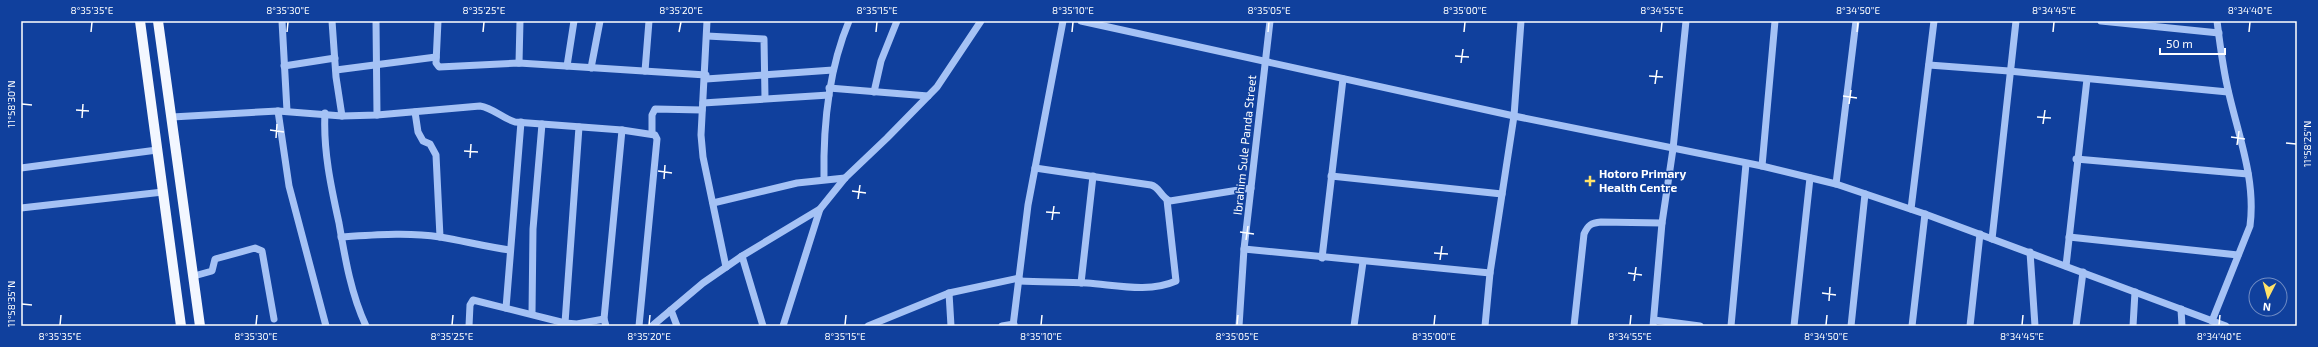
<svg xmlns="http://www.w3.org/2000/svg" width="2318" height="347" font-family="'Exo 2',sans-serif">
  <rect width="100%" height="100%" fill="#10409d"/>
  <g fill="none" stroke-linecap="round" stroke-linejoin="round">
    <g stroke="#a5c2f5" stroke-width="7">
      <path d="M282 21 287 111"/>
      <path d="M332 21 336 77 342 116"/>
      <path d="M376 21 377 115"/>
      <path d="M438 21 436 63 439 67 519 63 706 75"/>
      <path d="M707 21 701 135 703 157 726 267"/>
      <path d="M1081 21 1514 116 1762 166 1836 184 1925 214 2226 326"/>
      <path d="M2101 21 2219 33"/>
      <path d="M707 36 764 39 765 98"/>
      <path d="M519 63 520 21"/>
      <path d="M1929 65 2009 71 2228 92"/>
      <path d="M284 66 335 58"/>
      <path d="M567 66 574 21"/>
      <path d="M591 68 600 21"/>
      <path d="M336 70 436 57"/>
      <path d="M645 71 649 21"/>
      <path d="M706 79 833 70"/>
      <path d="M829 88 928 96"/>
      <path d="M874 92 881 61 897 21"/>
      <path d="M703 103 829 95"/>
      <path d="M278 111 289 186 326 326"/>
      <path d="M415 112 418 132 423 141 430 144 436 155 440 237"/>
      <path d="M325 113C323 150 331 187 339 223 345 258 351 294 366 326"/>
      <path d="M172 117 278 111 342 116 377 115 480 106C493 108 502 118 515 122L622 130 655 135 657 139 639 326"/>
      <path d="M652 134V115L655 109 702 110"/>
      <path d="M2076 159 2248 174"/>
      <path d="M1762 166 1775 21"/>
      <path d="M21 168 157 150"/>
      <path d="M1035 168 1151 185C1160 187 1161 198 1170 201L1251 188"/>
      <path d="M1331 176 1502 194"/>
      <path d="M824 179C823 125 828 71 849 21"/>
      <path d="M1836 184 1856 21"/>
      <path d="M713 203 797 183 845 178"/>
      <path d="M21 208 163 192"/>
      <path d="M1911 209 1934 21"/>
      <path d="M341 237C374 235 408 232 440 237 464 241 487 247 510 250"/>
      <path d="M2069 237 2238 255"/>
      <path d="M1992 239 2016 21"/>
      <path d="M1244 249 1490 273"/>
      <path d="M2030 252 2035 326"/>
      <path d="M742 256 763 326"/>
      <path d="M1322 258 1343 79"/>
      <path d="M2066 266 2087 79"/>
      <path d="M194 276 212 271 215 259 255 248 262 251 274 319"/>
      <path d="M1019 281C1042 282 1065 282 1087 283 1116 285 1149 293 1176 281L1167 200"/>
      <path d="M1081 283 1093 176"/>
      <path d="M949 293 951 326"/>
      <path d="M506 308 521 122"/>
      <path d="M2181 309 2182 326"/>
      <path d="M671 310 677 326"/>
      <path d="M532 314 533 229 542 124"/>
      <path d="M604 319 622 130"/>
      <path d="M1654 320 1700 326"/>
      <path d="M2212 321 2250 226C2256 181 2239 137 2229 94 2223 70 2220 45 2217 21"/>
      <path d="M565 323 579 127"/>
      <path d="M469 326 470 305 473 300 565 323 577 324 604 319 606 326"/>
      <path d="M652 326 703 283 742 256 820 209 845 178 887 138 937 87 981 21"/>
      <path d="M783 326 820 209"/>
      <path d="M868 326 949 293 1019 278"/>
      <path d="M1002 326 1014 324"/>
      <path d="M1013 326 1028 205 1063 21"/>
      <path d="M1239 326 1244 249 1270 21"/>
      <path d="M1354 326 1363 262"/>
      <path d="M1485 326 1490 273 1514 116 1521 21"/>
      <path d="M1574 326 1584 234C1588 225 1591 223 1601 222L1662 223"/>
      <path d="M1653 326 1662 223 1673 149 1686 21"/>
      <path d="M1731 326 1746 164"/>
      <path d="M1794 326 1810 178"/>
      <path d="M1851 326 1865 194"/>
      <path d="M1912 326 1925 214"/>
      <path d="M1970 326 1980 234"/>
      <path d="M2076 326 2083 272"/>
      <path d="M2133 326 2135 292"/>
    </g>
    <g stroke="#f3f7ff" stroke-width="10">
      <path d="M140 21 181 326"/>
      <path d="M158 21 200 326"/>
    </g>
  </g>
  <path fill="none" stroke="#fff" stroke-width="1.5" d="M91 32 92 22M287 32 288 22M483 32 484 22M679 32 681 22M876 32 877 22M1072 32 1073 22M1268 32 1269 22M1464 32 1465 22M1661 32 1662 22M1857 32 1858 22M2053 32 2054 22M2249 32 2250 22M1455 56 1469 57M1461 63 1463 49M1649 76 1663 77M1655 84 1657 70M1843 96 1857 98M22 104 32 105M1849 104 1851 90M76 110 89 111M2037 117 2051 118M82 118 83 104M2043 124 2045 110M270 130 284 132M2231 137 2245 139M276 138 277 124M2286 143 2296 144M2237 145 2239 131M464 151 478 152M470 158 471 144M658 171 672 173M664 179 665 165M852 191 866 193M858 199 860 185M1046 212 1060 213M1052 220 1054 206M1240 232 1254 234M1246 240 1248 226M1434 253 1448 254M1440 260 1442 246M1628 273 1642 275M1634 281 1636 267M1822 293 1836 295M1829 301 1830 287M22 304 32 305M60 325 61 315M256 325 257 315M452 325 453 315M649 325 650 315M845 325 846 315M1041 325 1042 315M1237 325 1238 315M1434 325 1435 315M1630 325 1631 315M1826 325 1827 315M2022 325 2023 315M2219 325 2220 315"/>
  <path fill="#ffe269" stroke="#10409d" stroke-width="1.5" d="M1588 175h4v4h4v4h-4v4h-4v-4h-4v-4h4z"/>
  <g text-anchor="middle" stroke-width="3" stroke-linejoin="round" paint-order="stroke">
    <g font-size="12" fill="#fff" stroke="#10409d">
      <text transform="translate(1245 145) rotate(-84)" y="4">Ibrahim Sule Panda Street</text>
    </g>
    <g font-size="12" font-weight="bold" fill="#fff" stroke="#10409d" text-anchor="start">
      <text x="1599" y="178">Hotoro Primary<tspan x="1599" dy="14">Health Centre</tspan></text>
    </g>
  </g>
  <rect width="2318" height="347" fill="none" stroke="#10409d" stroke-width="44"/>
  <g transform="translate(2268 297) rotate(186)"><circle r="19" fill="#10409d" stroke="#708cc4"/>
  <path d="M0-3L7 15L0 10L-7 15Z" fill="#ffe269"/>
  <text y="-6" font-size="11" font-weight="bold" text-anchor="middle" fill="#ffffff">N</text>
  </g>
  <path d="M2160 48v6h65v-6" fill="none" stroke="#ffffff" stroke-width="2"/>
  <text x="2166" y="48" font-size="12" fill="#ffffff" stroke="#10409d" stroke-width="3" paint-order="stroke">50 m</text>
  <rect x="22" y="22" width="2274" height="303" fill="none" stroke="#fff" stroke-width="1.5"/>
  <g font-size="10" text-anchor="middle" fill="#fff">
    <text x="92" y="14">8°35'35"E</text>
    <text x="288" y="14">8°35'30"E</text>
    <text x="484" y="14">8°35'25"E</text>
    <text x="681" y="14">8°35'20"E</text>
    <text x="877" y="14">8°35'15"E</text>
    <text x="1073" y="14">8°35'10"E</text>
    <text x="1269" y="14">8°35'05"E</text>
    <text x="1465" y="14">8°35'00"E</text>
    <text x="1662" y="14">8°34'55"E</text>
    <text x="1858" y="14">8°34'50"E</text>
    <text x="2054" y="14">8°34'45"E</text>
    <text x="2250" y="14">8°34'40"E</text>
    <text transform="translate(11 104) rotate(-90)" y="4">11°58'30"N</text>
    <text transform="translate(2307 144) rotate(-90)" y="4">11°58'25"N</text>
    <text transform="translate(11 304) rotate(-90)" y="4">11°58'35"N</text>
    <text x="60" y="340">8°35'35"E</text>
    <text x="256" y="340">8°35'30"E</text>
    <text x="452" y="340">8°35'25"E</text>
    <text x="649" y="340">8°35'20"E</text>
    <text x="845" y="340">8°35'15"E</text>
    <text x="1041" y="340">8°35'10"E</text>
    <text x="1237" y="340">8°35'05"E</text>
    <text x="1434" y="340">8°35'00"E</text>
    <text x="1630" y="340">8°34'55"E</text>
    <text x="1826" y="340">8°34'50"E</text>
    <text x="2022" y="340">8°34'45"E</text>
    <text x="2219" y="340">8°34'40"E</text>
  </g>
</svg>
